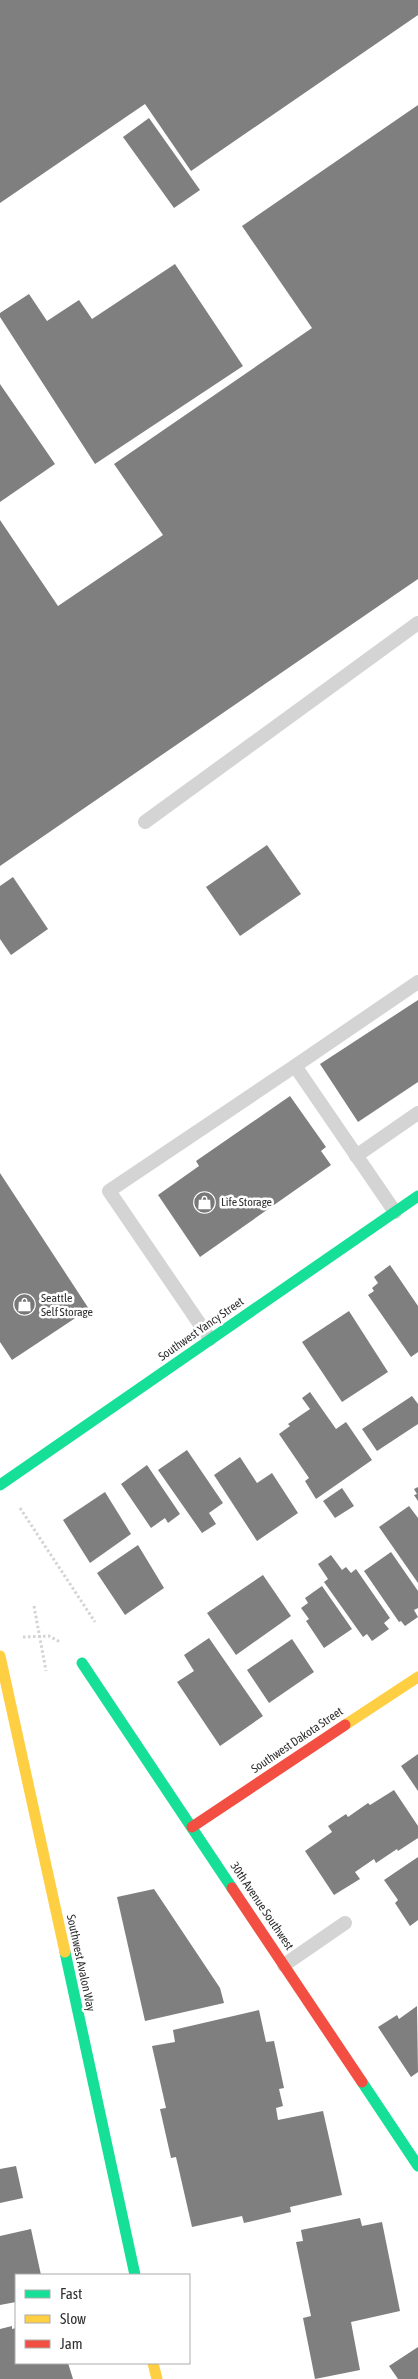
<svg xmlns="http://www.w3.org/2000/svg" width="418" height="2379" font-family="'Asap Condensed',sans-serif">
  <rect width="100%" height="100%" fill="#fff"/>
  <g fill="#7f7f7f">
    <path d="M0 0H418V15L191 171 145 104 0 203Z"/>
    <path d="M418 105V579L0 866V520L58 606 163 535 114 464 312 328 242 226Z"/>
    <path d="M149 118 200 190 174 208 123 137Z"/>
    <path d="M175 264 243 366 95 464 0 317V313L29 294 47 321 79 300 92 319Z"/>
    <path d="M0 384 55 464 0 502Z"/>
    <path d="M267 845 301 894 240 936 206 887Z"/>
    <path d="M13 877 48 929 11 955 0 939V886Z"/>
    <path d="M418 1000V1082L358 1122 320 1064Z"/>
    <path d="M290 1096 326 1147 321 1151 331 1165 200 1257 158 1195 199 1166 196 1161Z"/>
    <path d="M0 1173 89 1309 12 1360 0 1342Z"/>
    <path d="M390 1265 418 1306V1352L411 1357 368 1295 374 1291 372 1288 378 1283 374 1277Z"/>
    <path d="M349 1311 388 1372 342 1402 302 1342Z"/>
    <path d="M310 1392 336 1429 346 1422 372 1460 316 1499 305 1481 309 1478 279 1434 290 1426 288 1424 310 1409 302 1398Z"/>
    <path d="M412 1396 418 1404V1424L377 1451 362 1429Z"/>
    <path d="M187 1450 223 1503 209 1513 216 1524 202 1533 158 1470Z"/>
    <path d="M240 1457 257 1483 272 1473 298 1513 257 1541 214 1475Z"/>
    <path d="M147 1465 180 1514 168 1523 165 1518 151 1528 121 1484Z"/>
    <path d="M418 1487V1501L414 1495 417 1494 414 1489Z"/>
    <path d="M342 1488 354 1506 335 1518 323 1501Z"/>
    <path d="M105 1492 131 1534 90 1563 63 1520Z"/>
    <path d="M409 1506 418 1518V1583L379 1527Z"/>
    <path d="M138 1545 164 1588 125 1615 97 1573Z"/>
    <path d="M391 1552 418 1591V1608L414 1610 418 1617 405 1626 401 1621 399 1622 364 1571Z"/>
    <path d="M331 1555 342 1570 346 1567 351 1573 356 1569 390 1618 384 1623 389 1629 372 1641 367 1634 363 1637 324 1582 328 1579 318 1564Z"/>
    <path d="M263 1575 291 1616 236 1655 207 1613Z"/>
    <path d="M322 1586 352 1629 324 1648 306 1621 309 1619 301 1608 308 1603 305 1598Z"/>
    <path d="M209 1638 263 1716 220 1746 177 1682 194 1671 184 1655Z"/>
    <path d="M292 1639 314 1672 269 1703 247 1670Z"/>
    <path d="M418 1754V1791L401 1766Z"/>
    <path d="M394 1790 418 1826V1838L398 1851 397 1849 376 1863 374 1859 355 1872 360 1879 334 1895 305 1851 332 1832 328 1826 346 1814 348 1817 368 1803 370 1805Z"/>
    <path d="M418 1857V1920L410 1926 395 1903 398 1900 384 1880Z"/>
    <path d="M154 1889 220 1988 224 2003 145 2021 117 1897Z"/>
    <path d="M417 2006 418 2072 411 2077 378 2027 397 2015 399 2019Z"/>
    <path d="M259 2010 266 2042 274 2041 284 2088 279 2089 283 2106 276 2108 278 2120 323 2111 342 2195 290 2207 291 2212 244 2223 242 2216 192 2227 176 2157 171 2158 160 2109 166 2108 152 2046 175 2042 173 2030Z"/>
    <path d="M16 2166 23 2198 0 2203V2169Z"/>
    <path d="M360 2218 362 2226 382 2222 400 2311 351 2322 360 2370 315 2379 303 2318 311 2316 296 2242 303 2241 301 2230Z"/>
    <path d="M31 2229 41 2275H16V2302L0 2305V2236Z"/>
    <path d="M12 2326V2329L16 2328V2363H68L73 2379H0V2329Z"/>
    <path d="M418 2347V2379H398L389 2366Z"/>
  </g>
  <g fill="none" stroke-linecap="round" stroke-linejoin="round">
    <g stroke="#d4d4d4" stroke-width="3" stroke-dasharray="2.5 2.5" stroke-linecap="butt">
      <path d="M20 1508 95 1622"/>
      <path d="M34 1606 46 1671"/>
      <path d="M23 1637 49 1636 60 1642"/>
    </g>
    <g stroke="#d4d4d4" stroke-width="14">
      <path d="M145 822 418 623"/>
      <path d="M295 1066 418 982"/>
      <path d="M356 1156 418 1113"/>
      <path d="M210 1339 109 1191 295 1066 395 1212"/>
      <path d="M284 1965 345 1923"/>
    </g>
    <g stroke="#16e098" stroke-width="11">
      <path d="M0 1485 418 1196"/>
      <path d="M82 1663 232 1888"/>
      <path d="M65 1952 135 2275"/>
      <path d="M362 2082 418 2166"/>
    </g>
    <g stroke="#ffcf43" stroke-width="11">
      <path d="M0 1656 65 1952"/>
      <path d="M345 1725 418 1677"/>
      <path d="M153 2363 157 2379"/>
    </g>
    <g stroke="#f24e42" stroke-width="11">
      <path d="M192 1827 345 1725"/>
      <path d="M232 1888 362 2082"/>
    </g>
  </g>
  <defs>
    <symbol id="shop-disc" viewBox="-11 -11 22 22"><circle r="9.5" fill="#787878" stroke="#fff"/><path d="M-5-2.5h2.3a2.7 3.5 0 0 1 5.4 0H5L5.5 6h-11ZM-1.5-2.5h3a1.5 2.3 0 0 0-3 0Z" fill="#fff"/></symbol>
  </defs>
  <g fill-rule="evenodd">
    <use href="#shop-disc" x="192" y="1190" width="25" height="25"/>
    <use href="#shop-disc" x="12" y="1292" width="25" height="25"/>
  </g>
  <g text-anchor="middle" stroke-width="5" stroke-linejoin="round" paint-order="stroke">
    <g font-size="12" fill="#303030" stroke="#fff" text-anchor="start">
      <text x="221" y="1206">Life Storage</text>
      <text x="41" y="1302">Seattle<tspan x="41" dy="14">Self Storage</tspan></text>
    </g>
    <g font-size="12" fill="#303030" stroke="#fff">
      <text transform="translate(201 1329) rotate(-35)" y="4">Southwest Yancy Street</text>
      <text transform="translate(297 1740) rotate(-34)" y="4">Southwest Dakota Street</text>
      <text transform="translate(262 1906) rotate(56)" y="4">30th Avenue Southwest</text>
      <text transform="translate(81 1963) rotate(78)" y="4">Southwest Avalon Way</text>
    </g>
  </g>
  <rect x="15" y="2274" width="175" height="90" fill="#ffffff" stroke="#acacac"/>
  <rect x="25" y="2290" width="25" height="8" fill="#16e098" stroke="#acacac"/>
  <text x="60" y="2299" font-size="15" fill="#303030">Fast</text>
  <rect x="25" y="2315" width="25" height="8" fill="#ffcf43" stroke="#acacac"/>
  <text x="60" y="2324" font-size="15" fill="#303030">Slow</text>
  <rect x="25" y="2340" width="25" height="8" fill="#f24e42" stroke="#acacac"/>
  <text x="60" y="2349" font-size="15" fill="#303030">Jam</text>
</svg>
